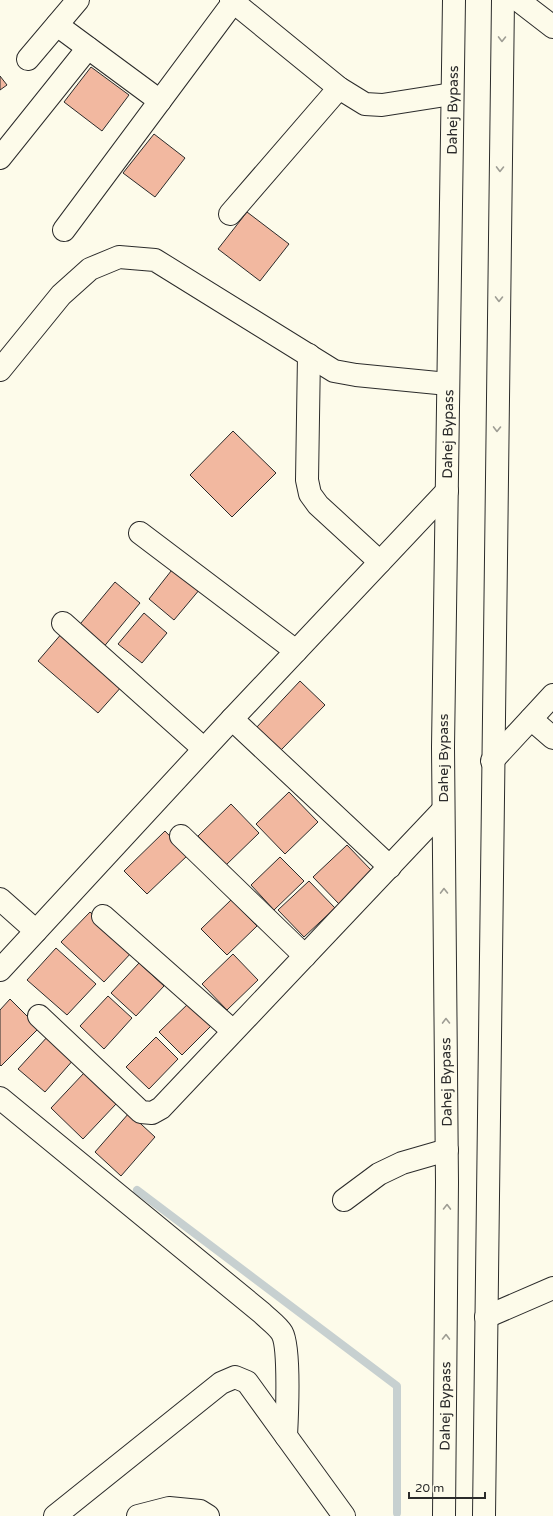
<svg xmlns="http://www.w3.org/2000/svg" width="553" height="1516" font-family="'Varela Round',sans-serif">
  <rect width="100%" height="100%" fill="#fdfbea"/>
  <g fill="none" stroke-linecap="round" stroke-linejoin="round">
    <path stroke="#c7d0d0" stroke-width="8" d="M137 1190 397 1386V1513"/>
  </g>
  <g fill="#f2b8a0" stroke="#2b2b2b">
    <path d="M91 67 129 95 102 131 64 102Z"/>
    <path d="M0 76 7 85 0 90Z"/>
    <path d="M154 134 185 158 155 197 123 173Z"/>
    <path d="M247 212 289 244 260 281 218 249Z"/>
    <path d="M233 431 276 473 232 517 190 475Z"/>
    <path d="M175 566 200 589 174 620 149 599Z"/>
    <path d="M115 582 140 603 102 649 76 629Z"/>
    <path d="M144 613 167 633 142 663 118 644Z"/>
    <path d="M63 632 123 685 98 713 38 661Z"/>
    <path d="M300 681 325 705 280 751 256 728Z"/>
    <path d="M289 792 318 822 285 854 256 824Z"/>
    <path d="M231 804 259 833 226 865 198 836Z"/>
    <path d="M165 831 188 855 147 894 124 871Z"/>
    <path d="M347 845 372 871 339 904 313 877Z"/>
    <path d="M280 857 304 881 274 910 251 885Z"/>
    <path d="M309 881 335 908 304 937 278 910Z"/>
    <path d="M231 900 257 926 227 955 201 929Z"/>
    <path d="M90 912 132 952 104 982 61 942Z"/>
    <path d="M56 948 96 984 67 1015 27 980Z"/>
    <path d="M233 954 258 980 227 1010 202 984Z"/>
    <path d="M139 963 164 986 136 1016 111 993Z"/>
    <path d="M108 996 132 1018 104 1049 80 1026Z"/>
    <path d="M10 999 39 1028 1 1066 0 1065V1010Z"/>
    <path d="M191 1001 213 1024 182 1055 159 1032Z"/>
    <path d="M49 1035 75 1058 45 1092 18 1069Z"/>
    <path d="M156 1037 178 1059 149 1089 126 1067Z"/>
    <path d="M84 1073 116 1104 83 1139 51 1108Z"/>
    <path d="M129 1113 155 1137 121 1176 95 1152Z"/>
  </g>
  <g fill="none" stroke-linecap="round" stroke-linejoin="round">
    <defs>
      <g id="minor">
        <path d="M231 0 339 88 365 104 382 105 452 94"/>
        <path d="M518 0 553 27"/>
        <path d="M57 25 160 101"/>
        <path d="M28 59 78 0"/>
        <path d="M0 158 88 48"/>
        <path d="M230 214 339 88"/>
        <path d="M64 230 235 0"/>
        <path d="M309 355 307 480 310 494 318 505 380 562"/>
        <path d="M0 370 61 295 90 269 119 257 155 260 334 371 356 375 448 384"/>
        <path d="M140 533 296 651"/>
        <path d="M63 623 204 749"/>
        <path d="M232 719 390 867"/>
        <path d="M531 719 553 738"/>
        <path d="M492 761 553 695"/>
        <path d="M181 836 305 956"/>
        <path d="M0 899 36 931"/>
        <path d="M103 916 233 1031"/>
        <path d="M0 970 232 719 447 491"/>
        <path d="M39 1016 141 1112 152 1113 161 1108 443 810"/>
        <path d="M0 1098 262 1313C268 1319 278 1326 282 1333 290 1347 287 1417 286 1436L344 1516"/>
        <path d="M344 1200 379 1174 402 1163 447 1150"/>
        <path d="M486 1317 553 1288"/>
        <path d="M55 1516 221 1383 235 1377 247 1382 286 1436"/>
        <path d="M138 1516 169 1508 200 1511 208 1516"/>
      </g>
      <g id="highway">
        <path id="s1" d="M444 1516 447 1182 443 747 454 0"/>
        <path d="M484 1516 503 0"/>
      </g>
    </defs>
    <use href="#minor" stroke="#2b2b2b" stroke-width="24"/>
    <use href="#highway" stroke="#2b2b2b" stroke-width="24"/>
    <use href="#minor" stroke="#fdfbea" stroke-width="22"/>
    <use href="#highway" stroke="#fdfbea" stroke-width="22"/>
  </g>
  <defs><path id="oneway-chevron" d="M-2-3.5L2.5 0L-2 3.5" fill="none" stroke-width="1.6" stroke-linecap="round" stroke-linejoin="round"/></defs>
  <g stroke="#9e9d94">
    <use href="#oneway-chevron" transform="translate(502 39) rotate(91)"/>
    <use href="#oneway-chevron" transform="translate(500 169) rotate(91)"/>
    <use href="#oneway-chevron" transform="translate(499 299) rotate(91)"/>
    <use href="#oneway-chevron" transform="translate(497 429) rotate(91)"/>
    <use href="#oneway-chevron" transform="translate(444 891) rotate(-91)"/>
    <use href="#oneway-chevron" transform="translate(446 1021) rotate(-91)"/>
    <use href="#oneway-chevron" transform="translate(447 1207) rotate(-89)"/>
    <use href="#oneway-chevron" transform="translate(446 1337) rotate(-89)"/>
  </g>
  <g text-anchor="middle" stroke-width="3" stroke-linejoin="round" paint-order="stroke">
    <g font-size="14" fill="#2b2b2b" stroke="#fdfbea">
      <text dy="5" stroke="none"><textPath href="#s1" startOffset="1406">Dahej Bypass</textPath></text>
      <text dy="5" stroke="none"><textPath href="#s1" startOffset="1082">Dahej Bypass</textPath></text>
      <text transform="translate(443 758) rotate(-90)" y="5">Dahej Bypass</text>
      <text transform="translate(446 1082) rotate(-91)" y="5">Dahej Bypass</text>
      <text dy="5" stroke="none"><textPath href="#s1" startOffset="110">Dahej Bypass</textPath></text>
    </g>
  </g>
  <path d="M409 1492v6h76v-6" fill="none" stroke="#2b2b2b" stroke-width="2"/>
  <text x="415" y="1492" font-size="12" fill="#2b2b2b" stroke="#fdfbea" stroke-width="3" paint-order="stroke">20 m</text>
</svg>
